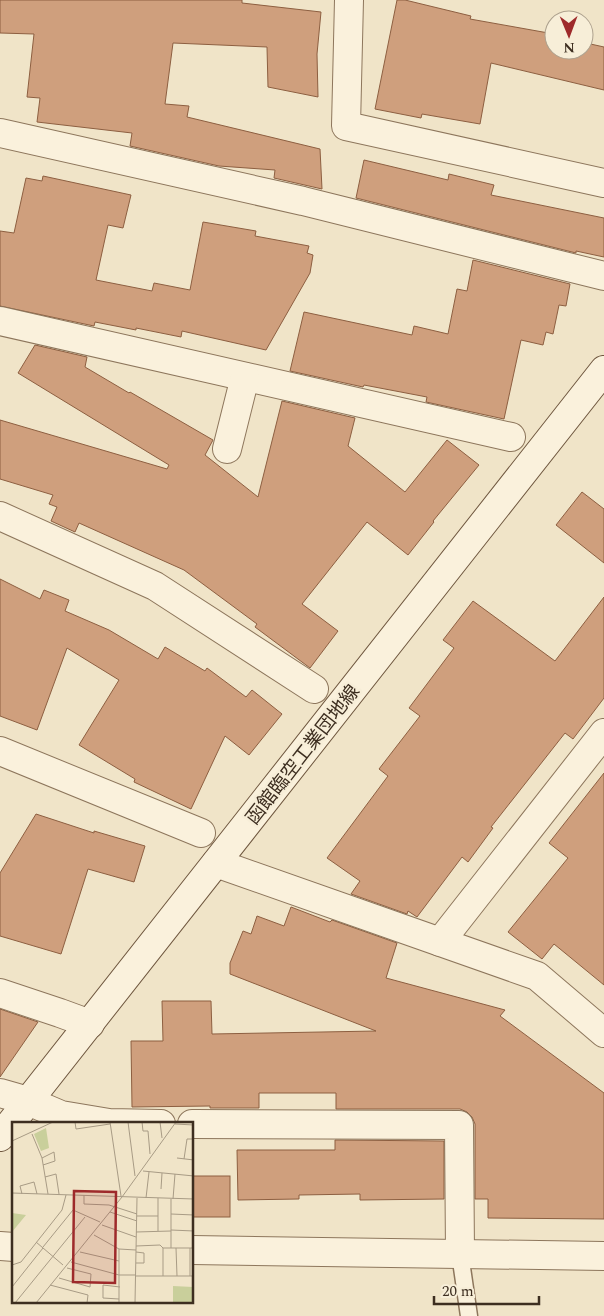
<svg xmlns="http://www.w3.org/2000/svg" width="604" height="1316" font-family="Spectral,'Noto Sans JP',serif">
  <rect width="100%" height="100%" fill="#f0e4c8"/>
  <g fill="#cf9f7d" stroke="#8d5f41">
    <path d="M0 0H242V3L321 12 317 54 318 97 268 87 267 47 173 43 165 104 189 106 187 117 320 149 322 189 274 178 275 170 219 166 130 146 132 133 37 122 40 98 27 97 34 34 0 33Z"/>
    <path d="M397 0H405L471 16 470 19 554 34V50H584V41L586 42V43L604 47V90L491 63 480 124 422 114 421 118 375 109Z"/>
    <path d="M364 160 448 180 449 174 494 185 491 195 604 218V257L576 251V253L356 198Z"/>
    <path d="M43 176 131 195 123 228 108 225 96 280 152 291 154 283 190 290 203 222 256 231 255 236 309 246 307 253 313 255 310 273 266 350 182 331 181 337 136 328V330L95 322 94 326 0 306V231L14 233 26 178 42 181Z"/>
    <path d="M473 260 570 284 566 306 559 305 553 334 546 332 543 345 521 340 504 419 426 402 427 397 364 385 363 387 290 371 304 312 412 335 414 326 448 334 457 289 467 291Z"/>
    <path d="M35 345 87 357 85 367 129 393 130 392 213 440 205 455 258 497 282 401 355 418 348 446 405 492 447 440 479 465 433 521 434 522 408 555 367 522 302 604 338 631 310 668 255 627 257 624 184 570 79 523 75 532 51 521 57 507 49 504 53 495 0 479V420L167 469 169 465 18 373Z"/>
    <path d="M582 492 604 509V563L556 525Z"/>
    <path d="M0 579 40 599 44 590 69 600 65 611 109 630 158 659 165 647 205 671 207 668 246 697 252 690 282 714 249 755 225 736 191 809 134 782 135 779 79 745 119 680 67 648 37 730 0 716Z"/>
    <path d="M604 597V698L573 739 565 733 491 827 493 828 468 862 462 857 417 917 408 911 407 914 351 894 360 881 327 858 388 776 379 769 420 716 409 708 454 648 443 640 473 601 555 661Z"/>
    <path d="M604 773V985L554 944 542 959 508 932 568 858 549 843Z"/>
    <path d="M36 814 94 833V831L145 846 134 882 88 869 61 954 0 936V873Z"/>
    <path d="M291 907 330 922 332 920 397 943 386 978 505 1010 500 1016 604 1093V1219L488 1218V1199H475V1124L472 1117 467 1112 460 1109H336V1093H259V1108H210V1106L132 1107 131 1041H163L162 1001H211L212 1034 376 1031 230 974V963L243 931 251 934 257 916 284 926Z"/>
    <path d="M0 1009 38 1022 0 1077Z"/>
    <path d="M335 1140 444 1141V1199L360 1200V1194L299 1195V1199L238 1200 237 1150H335Z"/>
    <rect x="192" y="1176" width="38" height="41"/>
  </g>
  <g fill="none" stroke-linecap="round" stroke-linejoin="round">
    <defs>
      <path id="service" d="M460 1254 469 1316"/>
      <g id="minor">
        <path d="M349 0 346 126 604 183"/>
        <path d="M0 133 303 201 604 276"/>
        <path d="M0 321 511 437"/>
        <path d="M227 449 245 377"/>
        <path d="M0 516 155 586 314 689"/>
        <path d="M0 751 201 833"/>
        <path d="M216 863 537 976 604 1033"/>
        <path d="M440 942 604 733"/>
        <path d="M0 993 60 1013 90 1024"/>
        <path d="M0 1093 28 1101 61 1115 109 1123 161 1124"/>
        <path d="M192 1124 459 1125 460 1254"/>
      </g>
      <g id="tertiary">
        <path d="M0 1246 14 1247"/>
        <path d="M192 1250 604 1256"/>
      </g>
      <path id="secondary" d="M0 1137 604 370"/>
    </defs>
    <use href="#service" stroke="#8d765c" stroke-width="19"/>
    <use href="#minor" stroke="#8d765c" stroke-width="30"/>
    <use href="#tertiary" stroke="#8d765c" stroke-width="30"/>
    <use href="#secondary" stroke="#6f573f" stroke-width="30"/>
    <use href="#service" stroke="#faf1dc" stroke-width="16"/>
    <use href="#minor" stroke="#faf1dc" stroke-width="28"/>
    <use href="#tertiary" stroke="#faf1dc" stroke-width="28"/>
    <use href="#secondary" stroke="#faf1dc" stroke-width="28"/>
  </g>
  <g text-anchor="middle" stroke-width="5" stroke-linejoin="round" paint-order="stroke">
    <g font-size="19" fill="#3d2e20" stroke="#f7eed8">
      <text transform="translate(302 754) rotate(-52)" y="7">函館臨空工業団地線</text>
    </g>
  </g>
  <g transform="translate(12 1122)">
    <rect width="181" height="181" fill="#f0e4c8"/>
    <path d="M34 6 37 26 29 29 22 12ZM0 91 14 93 0 110Z" fill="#c9cf9b"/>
    <path d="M161 164 181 165V181H161Z" fill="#c9cf9b"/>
    <path fill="none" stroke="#a89b85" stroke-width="1" d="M63 0 64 7 98 2M98 0 109 74M116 0 123 54M130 0 131 9H136L138 32M148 0 150 16M163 2 182 3M20 12 30 36 36 72M0 19 41 0M30 36 42 30 43 39 31 43M165 36 182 38M172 37 175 17H182M131 49 182 54M33 55 44 52 47 72M149 67 150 51M0 71 182 77M10 72 8 64 22 60 25 72M72 73V82L97 83 125 92M134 76 137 50M161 77 163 52M98 90 125 99M159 92 182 93M125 94H146M90 103 124 115M159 108 182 109M146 109V76M124 110 159 109M82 113 107 127 124 128M24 120 51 143M124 124 148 123 151 126M31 125 61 88 88 100M159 126V77M164 126 165 154M178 126V154M68 130 107 139M59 140 107 153H124M124 141H132V131L124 130M0 143 9 140 50 88 54 73M124 154H182M151 154V126H182M47 156 78 165 79 152 55 146M38 163 76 173 75 181M0 165 31 126M107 177 91 176V163L108 165M3 181 73 95M24 181 110 75 164 0M107 181V127M123 181 125 76"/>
    <path fill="#9e2a2b" fill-opacity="0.15" stroke="#9e2a2b" stroke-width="2.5" d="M62 69 104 70 103 161 61 160Z"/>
    <rect width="181" height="181" fill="none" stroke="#3d2e20" stroke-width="2.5"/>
  </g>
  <g transform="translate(569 35) rotate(179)"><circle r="24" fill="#f7eed8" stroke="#ada18e"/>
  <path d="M0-4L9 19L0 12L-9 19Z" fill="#9e2a2b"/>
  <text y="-8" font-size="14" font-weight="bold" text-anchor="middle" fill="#3d2e20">N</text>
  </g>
  <path d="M434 1296v8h105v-8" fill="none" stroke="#3d2e20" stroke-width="2.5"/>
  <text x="442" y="1296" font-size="15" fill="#3d2e20" stroke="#f7eed8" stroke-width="4" paint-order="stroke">20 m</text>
</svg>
